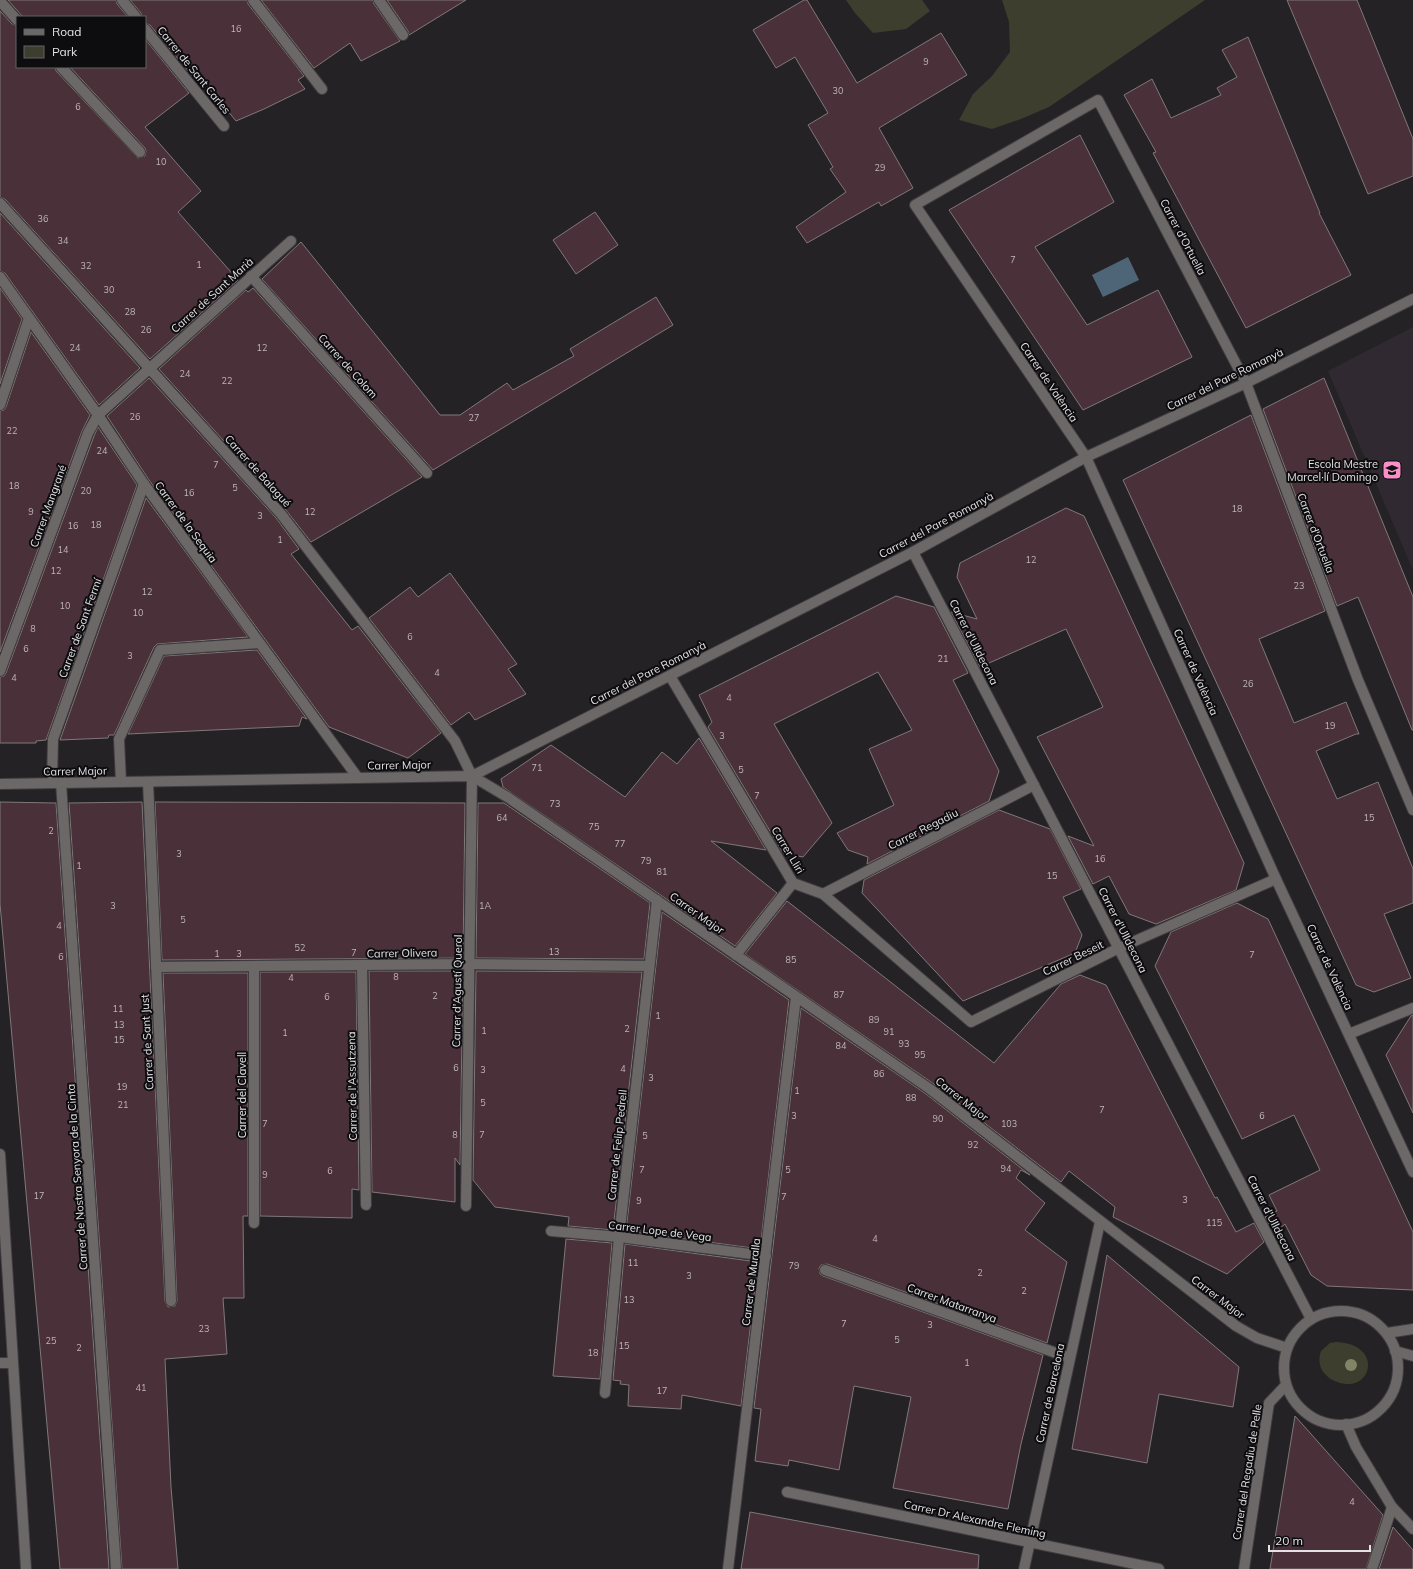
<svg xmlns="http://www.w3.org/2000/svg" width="1413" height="1569" font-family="Mulish,sans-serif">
  <rect width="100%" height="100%" fill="#252226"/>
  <path fill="#302932" d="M1413 327V570L1328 371Z"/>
  <g fill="#3d3e2e">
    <path d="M846 0H922L930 11 906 29 873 33 855 13Z"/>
    <path d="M1002 0H1205L1049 107 1021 119 992 129 959 120 973 94 992 76 1010 52 1009 22Z"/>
    <path d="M1336 1342C1385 1344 1372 1395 1337 1382 1333 1380 1330 1379 1327 1376 1319 1369 1318 1360 1321 1351L1330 1343Z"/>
  </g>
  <path fill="#4e6577" d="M1128 257 1139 280 1103 297 1092 275Z"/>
  <g fill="#4a3038" stroke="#7f787a">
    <path d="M8 0H116L117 4 128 17H23Z"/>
    <path d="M130 0H247L248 4 304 76 298 80 305 89 264 109 236 121 203 81 199 84 150 25 145 23V17H142L141 13Z"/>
    <path d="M261 0H373L374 4 400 41 361 61 350 43 314 68Z"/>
    <path d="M387 0H466L409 35 408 31Z"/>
    <path d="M804 0H807L857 83 941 33 967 75 879 128 913 188 881 206 879 202 807 243 796 227 846 192 830 169 833 167 808 125 828 113 795 57 776 68 753 30Z"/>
    <path d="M1287 0H1357L1413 139V176L1368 194Z"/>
    <path d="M0 11 12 24 17 26V67H55L56 71 138 158 145 156 146 151 145 148 70 67H145V39L189 93 145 127 201 191 178 212 238 280 150 359 5 199 0 197Z"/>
    <path d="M1248 37 1320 213H1319L1351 275 1246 328 1153 153 1156 152 1124 95 1152 79 1171 118 1221 95 1217 88 1237 77 1222 50Z"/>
    <path d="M1080 135 1114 202 1035 247 1087 325 1158 290 1192 357 1083 410 949 210Z"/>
    <path d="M595 212 618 245 576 274 553 240Z"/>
    <path d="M0 213 140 368 99 405 5 273 0 271Z"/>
    <path d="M301 242 440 415H460L507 383 513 390 574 356 570 349 656 297 673 325 433 470 262 279Z"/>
    <path d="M0 288 22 319 0 384Z"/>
    <path d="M253 288 422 477 311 542 286 510 159 369 246 290 248 292Z"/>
    <path d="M31 332 90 415 82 431 0 652V411L4 410 6 407Z"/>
    <path d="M149 378 276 518 299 549 291 554 352 630 358 626 441 733 408 758 329 727 149 480 107 416Z"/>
    <path d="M1324 378 1413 597V730H1412L1358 597 1337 606 1263 409Z"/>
    <path d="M1251 415 1325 611 1259 639 1294 723 1346 702 1359 734H1356L1316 751 1337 799 1378 782 1413 869V903L1384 914 1411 978 1374 992 1356 985 1123 480Z"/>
    <path d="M98 427 137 485 46 740 36 741V743H0V677L4 676 6 673 94 436Z"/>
    <path d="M146 498 248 637 157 644 154 647 114 735H109L108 738 60 740Z"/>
    <path d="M1066 508 1084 516 1244 863 1236 890 1156 924 1129 914 1109 876 1093 884 1068 836 1094 846 1037 737 1103 707 1066 629 980 667 951 612 977 619 957 577 960 563Z"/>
    <path d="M450 573 517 664 508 669 526 694 475 720 469 712 451 725 369 618 410 587 418 597Z"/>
    <path d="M896 596 934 607 968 673 953 680 999 771 989 801 867 864 868 857 848 850 837 833 894 805 869 749 912 730 878 672 774 724 832 823 803 857 783 853 708 727 712 722 699 695Z"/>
    <path d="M257 650 307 719 302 717 299 726 128 734 164 656Z"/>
    <path d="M699 738 766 850 711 841 777 893 735 946 503 787 501 779 551 745 625 797 662 752 677 764Z"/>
    <path d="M0 802 56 803 109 1569H60L0 904Z"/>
    <path d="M142 802 165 1301 168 1307 175 1306 177 1301 163 973H248V1216H243L244 1298H223L227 1354 165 1359 171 1487 178 1569H122L69 803Z"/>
    <path d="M155 802 465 803 463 958 162 960Z"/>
    <path d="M478 803H504L650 903 644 959 476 958Z"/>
    <path d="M999 810 1050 829 1081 889 1063 897 1082 935 1075 953 963 1001 862 893 864 880Z"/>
    <path d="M787 901 994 1063 1061 984 1080 975 1106 985 1215 1198 1217 1197 1236 1232 1254 1223 1264 1242 1227 1274 1113 1217 1115 1207 1069 1171 1061 1182 934 1084 745 954Z"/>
    <path d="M1237 903 1268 919 1413 1232V1290L1327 1286 1311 1275 1285 1224 1274 1234 1265 1217 1277 1211 1269 1195 1320 1170 1294 1115 1242 1139 1155 966 1171 932Z"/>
    <path d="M662 912 789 1000 760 1249 626 1231Z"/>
    <path d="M369 971H463L460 1165 455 1158V1202L372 1192Z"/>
    <path d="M476 971 642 972 613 1230 568 1226 569 1217 495 1207 473 1180Z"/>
    <path d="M260 972H356L359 1190 352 1189V1218L260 1216Z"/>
    <path d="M801 1008 926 1094 1030 1175 1021 1170 1016 1178 1045 1203 1025 1230 1067 1262 1047 1343 827 1264 821 1265 819 1268 820 1274 823 1276 1043 1355 1021 1444 1008 1509 893 1488 911 1397 854 1386 839 1470 789 1460 788 1466 755 1461 761 1409 754 1408Z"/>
    <path d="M1413 1015V1113L1386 1055 1411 1016Z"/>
    <path d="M566 1239 612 1243 600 1379 553 1376Z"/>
    <path d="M625 1244 758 1262 741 1406 682 1395 681 1409 628 1406 629 1385 620 1384 621 1381 613 1380Z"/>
    <path d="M1107 1255 1239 1367 1233 1407 1159 1394 1147 1463 1072 1449Z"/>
    <path d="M1295 1416 1383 1515 1366 1569H1270Z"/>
    <path d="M750 1512 979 1555 978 1569H741Z"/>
    <path d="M1393 1527 1413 1550V1569H1379Z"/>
  </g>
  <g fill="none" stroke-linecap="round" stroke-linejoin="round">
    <defs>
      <g id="minor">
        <path d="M122 0 136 17"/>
        <path d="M253 0 322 89"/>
        <path d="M379 0 403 35"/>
        <path d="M0 1 17 20"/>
        <path d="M145 29 224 126"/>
        <path d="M61 67 140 152"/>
        <path d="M0 203 281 514 455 741 472 776 466 1206"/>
        <path d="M251 276 427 473"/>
        <path d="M0 277 98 415 144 484 358 778"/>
        <path d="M0 405 29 318"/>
        <path d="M913 552 1311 1319"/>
        <path d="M0 671 88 433 98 415 291 241"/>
        <path d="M670 676 793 883 823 894 971 1022 1119 948 1276 879"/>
        <path d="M472 776 913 552 1086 457 1246 383 1413 299"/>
        <path d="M121 782 119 739 160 650 259 643"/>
        <path d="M148 782 171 1301"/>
        <path d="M52 783 53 739 144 484"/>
        <path d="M61 783 116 1569"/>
        <path d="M0 784 472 776 509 798 930 1089 1236 1326 1257 1338 1287 1348"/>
        <path d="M1413 810 1358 680 1246 383 1098 100 915 205 1086 457 1276 879 1413 1172"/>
        <path d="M823 894 1034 785"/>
        <path d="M736 955 793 883"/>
        <path d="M362 966 366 1205"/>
        <path d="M156 967 469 964 649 966"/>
        <path d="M1349 1034 1413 1008"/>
        <path d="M0 1154 26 1569"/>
        <path d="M254 1223V967"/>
        <path d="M551 1231 619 1237 766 1256"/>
        <path d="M825 1270 1070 1358"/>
        <circle cx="1341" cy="1368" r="57"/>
        <path d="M1387 1333 1413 1329"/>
        <path d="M1395 1351 1413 1356"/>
        <path d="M0 1363H13"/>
        <path d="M605 1393 619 1237 657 900"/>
        <path d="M1346 1424 1356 1447 1392 1507 1413 1529"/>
        <path d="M787 1492 1159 1569"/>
        <path d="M728 1569 796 997"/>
        <path d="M1024 1569 1100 1222"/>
        <path d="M1244 1569 1269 1403 1286 1385"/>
        <path d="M1372 1569 1392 1507"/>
      </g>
    </defs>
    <use href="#minor" stroke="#403d41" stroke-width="12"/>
    <use href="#minor" stroke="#6b6867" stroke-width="10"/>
  </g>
  <circle fill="#828367" cx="1351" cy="1365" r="6"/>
  <defs>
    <symbol id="school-square" viewBox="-11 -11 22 22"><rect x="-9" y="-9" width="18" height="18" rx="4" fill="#fa8fc8" stroke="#0d0c0e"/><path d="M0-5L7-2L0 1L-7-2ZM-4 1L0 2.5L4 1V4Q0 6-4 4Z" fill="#111"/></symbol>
  </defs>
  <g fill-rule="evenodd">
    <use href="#school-square" x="1381" y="459" width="22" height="22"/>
  </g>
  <g text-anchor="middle" stroke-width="4" stroke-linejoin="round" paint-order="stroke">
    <g font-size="9" fill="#beb6ba">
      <text x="236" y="32">16</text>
      <text x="926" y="65">9</text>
      <text x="838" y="94">30</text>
      <text x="78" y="110">6</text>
      <text x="161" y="165">10</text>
      <text x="880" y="171">29</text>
      <text x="43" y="222">36</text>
      <text x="63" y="244">34</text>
      <text x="1013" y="263">7</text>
      <text x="199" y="268">1</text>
      <text x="86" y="269">32</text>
      <text x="109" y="293">30</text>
      <text x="130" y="315">28</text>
      <text x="146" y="333">26</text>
      <text x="75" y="351">24</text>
      <text x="262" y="351">12</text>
      <text x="185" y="377">24</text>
      <text x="227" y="384">22</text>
      <text x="135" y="420">26</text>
      <text x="474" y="421">27</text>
      <text x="12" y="434">22</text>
      <text x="102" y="454">24</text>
      <text x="216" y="468">7</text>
      <text x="14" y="489">18</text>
      <text x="235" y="491">5</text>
      <text x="86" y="494">20</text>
      <text x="189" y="496">16</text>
      <text x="1237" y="512">18</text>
      <text x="31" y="515">9</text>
      <text x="310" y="515">12</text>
      <text x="260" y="519">3</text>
      <text x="96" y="528">18</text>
      <text x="73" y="529">16</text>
      <text x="280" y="543">1</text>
      <text x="63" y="553">14</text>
      <text x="1031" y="563">12</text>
      <text x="56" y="574">12</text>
      <text x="1299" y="589">23</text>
      <text x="147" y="595">12</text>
      <text x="65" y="609">10</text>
      <text x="138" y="616">10</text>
      <text x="33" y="632">8</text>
      <text x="410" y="640">6</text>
      <text x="26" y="652">6</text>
      <text x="130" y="659">3</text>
      <text x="943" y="662">21</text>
      <text x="437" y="676">4</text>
      <text x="14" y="681">4</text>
      <text x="1248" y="687">26</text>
      <text x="729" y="701">4</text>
      <text x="1330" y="729">19</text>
      <text x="722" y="739">3</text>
      <text x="537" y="771">71</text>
      <text x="741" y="773">5</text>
      <text x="757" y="799">7</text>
      <text x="555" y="807">73</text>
      <text x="502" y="821">64</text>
      <text x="1369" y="821">15</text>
      <text x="594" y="830">75</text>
      <text x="51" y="834">2</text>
      <text x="620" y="847">77</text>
      <text x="179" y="857">3</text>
      <text x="1100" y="862">16</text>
      <text x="646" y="864">79</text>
      <text x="79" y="869">1</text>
      <text x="662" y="875">81</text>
      <text x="1052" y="879">15</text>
      <text x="113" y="909">3</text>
      <text x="485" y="909">1A</text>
      <text x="183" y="923">5</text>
      <text x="59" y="929">4</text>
      <text x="300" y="951">52</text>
      <text x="554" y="955">13</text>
      <text x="354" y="956">7</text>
      <text x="217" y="957">1</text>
      <text x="239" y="957">3</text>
      <text x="1252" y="958">7</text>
      <text x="61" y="960">6</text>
      <text x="791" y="963">85</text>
      <text x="396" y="980">8</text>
      <text x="291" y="981">4</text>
      <text x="839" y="998">87</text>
      <text x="435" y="999">2</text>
      <text x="327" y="1000">6</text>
      <text x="118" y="1012">11</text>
      <text x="658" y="1019">1</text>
      <text x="874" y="1023">89</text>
      <text x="119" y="1028">13</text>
      <text x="627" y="1032">2</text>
      <text x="484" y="1034">1</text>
      <text x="889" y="1035">91</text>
      <text x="285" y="1036">1</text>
      <text x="119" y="1043">15</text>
      <text x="904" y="1047">93</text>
      <text x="841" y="1049">84</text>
      <text x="920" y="1058">95</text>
      <text x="456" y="1071">6</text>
      <text x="623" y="1072">4</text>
      <text x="483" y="1073">3</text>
      <text x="879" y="1077">86</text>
      <text x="651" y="1081">3</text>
      <text x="122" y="1090">19</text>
      <text x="797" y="1094">1</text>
      <text x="911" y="1101">88</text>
      <text x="483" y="1106">5</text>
      <text x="123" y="1108">21</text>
      <text x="1102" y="1113">7</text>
      <text x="794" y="1119">3</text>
      <text x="1262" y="1119">6</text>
      <text x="938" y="1122">90</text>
      <text x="265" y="1127">7</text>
      <text x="1009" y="1127">103</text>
      <text x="455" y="1138">8</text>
      <text x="482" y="1138">7</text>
      <text x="645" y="1139">5</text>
      <text x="973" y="1148">92</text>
      <text x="1006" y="1172">94</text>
      <text x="642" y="1173">7</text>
      <text x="788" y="1173">5</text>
      <text x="330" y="1174">6</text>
      <text x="265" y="1178">9</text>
      <text x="39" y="1199">17</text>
      <text x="784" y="1200">7</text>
      <text x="1185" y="1203">3</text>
      <text x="639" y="1204">9</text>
      <text x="1214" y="1226">115</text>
      <text x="875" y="1242">4</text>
      <text x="633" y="1266">11</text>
      <text x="794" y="1269">79</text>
      <text x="980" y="1276">2</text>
      <text x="689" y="1279">3</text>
      <text x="1024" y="1294">2</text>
      <text x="629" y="1303">13</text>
      <text x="844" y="1327">7</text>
      <text x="930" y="1328">3</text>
      <text x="204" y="1332">23</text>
      <text x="897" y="1343">5</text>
      <text x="51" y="1344">25</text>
      <text x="624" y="1349">15</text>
      <text x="79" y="1351">2</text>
      <text x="593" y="1356">18</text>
      <text x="967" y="1366">1</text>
      <text x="141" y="1391">41</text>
      <text x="662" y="1394">17</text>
      <text x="1352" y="1505">4</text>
    </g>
    <g font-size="11" fill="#e4e2e5" stroke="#0d0c0e">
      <text transform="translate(194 70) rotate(51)" y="4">Carrer de Sant Carles</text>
      <text transform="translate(1183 237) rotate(62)" y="4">Carrer d'Ortuella</text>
      <text transform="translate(212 295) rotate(-42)" y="4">Carrer de Sant Marià</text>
      <text transform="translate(348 366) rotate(48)" y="4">Carrer de Colom</text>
      <text transform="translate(1225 379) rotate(-26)" y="4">Carrer del Pare Romanyà</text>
      <text transform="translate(1049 382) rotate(56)" y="4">Carrer de València</text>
      <text transform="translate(258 471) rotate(48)" y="4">Carrer de Balagué</text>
      <text transform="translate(48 506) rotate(-70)" y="4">Carrer Mangrané</text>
      <text transform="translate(186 522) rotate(54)" y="4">Carrer de la Sequia</text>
      <text transform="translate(936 525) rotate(-28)" y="4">Carrer del Pare Romanyà</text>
      <text transform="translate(1316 533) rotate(69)" y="4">Carrer d'Ortuella</text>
      <text transform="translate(80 628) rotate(-70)" y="4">Carrer de Sant Fermí</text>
      <text transform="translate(974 642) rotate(63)" y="4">Carrer d'Ulldecona</text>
      <text transform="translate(1196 672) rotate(66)" y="4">Carrer de València</text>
      <text transform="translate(648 673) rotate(-27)" y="4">Carrer del Pare Romanyà</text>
      <text transform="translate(399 765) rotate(-1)" y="4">Carrer Major</text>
      <text transform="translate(75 771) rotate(-1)" y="4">Carrer Major</text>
      <text transform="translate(923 829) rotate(-27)" y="4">Carrer Regadiu</text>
      <text transform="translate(788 850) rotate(59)" y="4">Carrer Lliri</text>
      <text transform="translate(697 913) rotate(35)" y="4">Carrer Major</text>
      <text transform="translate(1123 930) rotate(63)" y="4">Carrer d'Ulldecona</text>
      <text transform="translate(402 953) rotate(-1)" y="4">Carrer Olivera</text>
      <text transform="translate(1073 958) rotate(-26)" y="4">Carrer Beseit</text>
      <text transform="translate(1330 967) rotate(65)" y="4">Carrer de València</text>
      <text transform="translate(457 991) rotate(-89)" y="4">Carrer d'Agustí Querol</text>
      <text transform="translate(147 1042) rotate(-93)" y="4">Carrer de Sant Just</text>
      <text transform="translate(352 1086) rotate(-91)" y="4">Carrer de l'Assutzena</text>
      <text transform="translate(242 1095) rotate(-90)" y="4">Carrer del Clavell</text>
      <text transform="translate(962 1099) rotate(38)" y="4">Carrer Major</text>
      <text transform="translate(617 1145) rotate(-84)" y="4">Carrer de Felip Pedrell</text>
      <text transform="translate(77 1177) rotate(-94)" y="4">Carrer de Nostra Senyora de la Cinta</text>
      <text transform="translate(1272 1218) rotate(63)" y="4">Carrer d'Ulldecona</text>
      <text transform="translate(660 1231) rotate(7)" y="4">Carrer Lope de Vega</text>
      <text transform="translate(751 1282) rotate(-83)" y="4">Carrer de Muralla</text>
      <text transform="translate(1218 1297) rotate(37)" y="4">Carrer Major</text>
      <text transform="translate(952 1303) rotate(20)" y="4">Carrer Matarranya</text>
      <text transform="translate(1050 1393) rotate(-78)" y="4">Carrer de Barcelona</text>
      <text transform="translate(1247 1472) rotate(-81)" y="4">Carrer del Regadiu de Pelle</text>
      <text transform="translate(975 1519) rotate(12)" y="4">Carrer Dr Alexandre Fleming</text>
    </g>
    <g font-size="11" fill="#e4e2e5" stroke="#0d0c0e" text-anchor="end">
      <text x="1378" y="468">Escola Mestre<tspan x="1378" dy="13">Marcel·lí Domingo</tspan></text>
    </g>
  </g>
  <rect x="16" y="16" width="130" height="52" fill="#0d0c0e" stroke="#636264"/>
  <rect x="24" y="29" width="20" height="6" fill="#6b6867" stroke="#636264"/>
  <text x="52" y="36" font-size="12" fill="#e4e2e5">Road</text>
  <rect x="24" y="46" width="20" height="12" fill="#3d3e2e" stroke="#636264"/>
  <text x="52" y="56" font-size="12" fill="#e4e2e5">Park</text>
  <path d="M1269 1545v6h101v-6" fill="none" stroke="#e4e2e5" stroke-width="2"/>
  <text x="1275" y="1545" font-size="12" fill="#e4e2e5" stroke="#0d0c0e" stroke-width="3" paint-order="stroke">20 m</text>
</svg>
